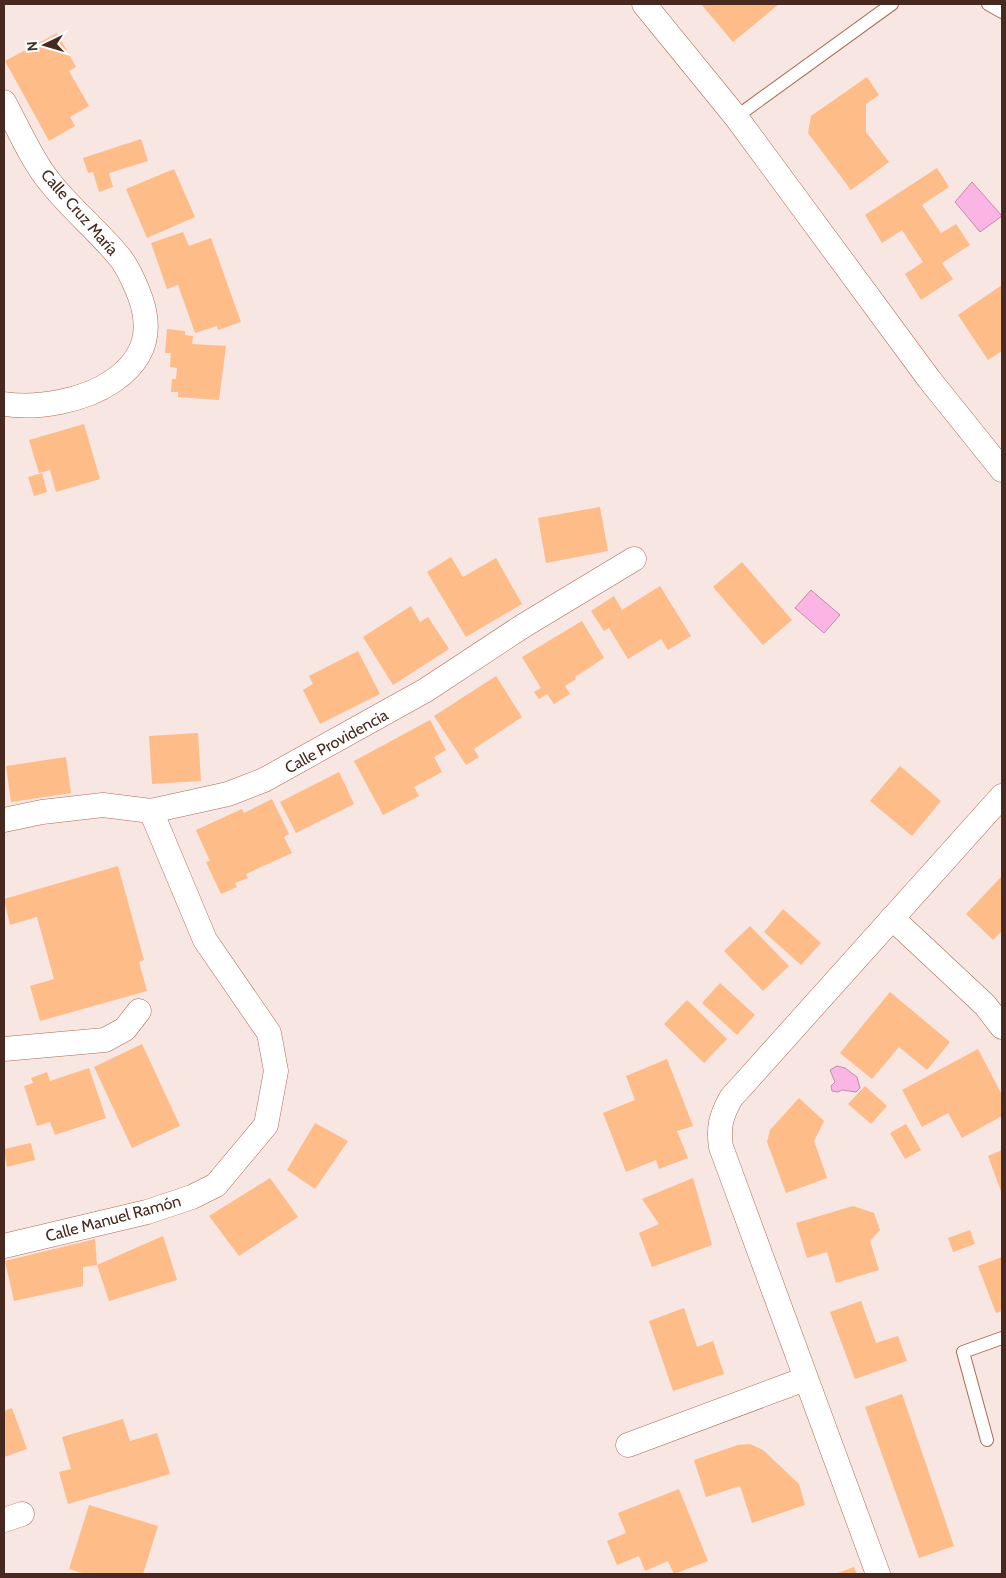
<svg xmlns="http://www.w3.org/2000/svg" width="1006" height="1578" font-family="Cabin,sans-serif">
  <rect width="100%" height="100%" fill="#f7e6e1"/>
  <g fill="#fbb5e4" stroke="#c58ba9">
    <path d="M972 182 1002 216 980 232 955 202Z"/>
    <path d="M811 590 840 615 824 633 795 608Z"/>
    <path d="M837 1066 845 1068 857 1077 860 1088 856 1092 842 1090 838 1092 832 1091 831 1086 835 1082 830 1070Z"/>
  </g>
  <g fill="#febc89">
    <path d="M701 4H779L733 42Z"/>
    <path d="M57 33 76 67 69 71 89 106 70 117 75 126 49 141 5 61Z"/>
    <path d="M867 77 879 95 866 104V132L889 162 851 190 808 133 811 116Z"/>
    <path d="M141 139 148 161 109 173 113 187 99 192 93 172 88 173 83 158Z"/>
    <path d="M937 168 949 187 922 205 941 233 956 224 970 245 942 263 953 279 921 300 905 274 923 262 902 230 882 243 865 215Z"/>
    <path d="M174 169 195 217 147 238 126 189Z"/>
    <path d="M183 232 189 246 211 238 241 322 218 330 217 326 195 333 178 285 167 289 151 243Z"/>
    <path d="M1002 285V351L988 360 958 315Z"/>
    <path d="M167 329 185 331V335L193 336 192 344 226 346 219 400 178 397V392H171L172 379H176L177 368 170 367 171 353H165Z"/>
    <path d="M84 424 100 479 56 492 50 470 39 473 29 440Z"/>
    <path d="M42 473 47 492 34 496 28 477Z"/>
    <path d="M600 507 608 551 546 563 538 518Z"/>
    <path d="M451 557 463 577 496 558 522 604 466 637 427 572Z"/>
    <path d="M742 562 792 620 763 645 713 587Z"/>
    <path d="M660 586 691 636 668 650 661 639 628 659 609 628 604 631 591 611 614 596 622 610Z"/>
    <path d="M411 606 420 622 428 617 449 649 393 685 363 637Z"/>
    <path d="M582 621 604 658 575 677 576 679 565 686 570 694 554 704 547 694 539 699 534 692 541 688 522 657Z"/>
    <path d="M358 651 380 694 320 724 303 690 313 684 309 676Z"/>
    <path d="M496 676 522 717 474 749 479 757 466 765 434 716Z"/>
    <path d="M430 720 446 750 434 757 442 772 414 787 419 796 383 815 354 761Z"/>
    <path d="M198 733 201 781 152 784 149 736Z"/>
    <path d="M66 757 71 793 11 802 6 766Z"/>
    <path d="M900 766 941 801 912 836 870 801Z"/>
    <path d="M339 772 354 804 296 833 280 802Z"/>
    <path d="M272 799 289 834 284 837 292 853 246 874 248 878 235 883 237 887 221 894 206 862 210 861 196 830 242 809 244 813Z"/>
    <path d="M118 866 144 960 139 962 147 991 40 1021 30 986 54 979 37 917 10 925 4 899Z"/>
    <path d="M1002 876V931L993 940 966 914Z"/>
    <path d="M783 909 821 943 801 965 764 932Z"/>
    <path d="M750 926 789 966 763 991 724 951Z"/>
    <path d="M720 983 755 1015 737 1035 702 1003Z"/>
    <path d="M890 992 950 1042 927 1070 899 1047 872 1079 840 1053Z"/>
    <path d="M687 1000 727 1039 704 1063 664 1024Z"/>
    <path d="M142 1044 180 1126 132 1148 94 1067Z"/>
    <path d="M978 1049 1002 1095V1116L962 1138 948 1113 922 1127 902 1090Z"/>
    <path d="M667 1059 693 1126 677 1131 688 1158 659 1169 656 1160 626 1172 603 1113 635 1100 626 1076Z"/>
    <path d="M89 1068 106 1118 55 1135 50 1122 37 1126 24 1086 33 1083 31 1078 47 1072 50 1081Z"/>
    <path d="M865 1086 887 1106 871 1124 848 1104Z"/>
    <path d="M799 1098 824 1121 814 1141 827 1178 786 1193 767 1142 770 1130Z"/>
    <path d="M315 1123 348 1141 315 1189 287 1170Z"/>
    <path d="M906 1124 921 1150 905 1159 890 1133Z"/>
    <path d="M31 1143 35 1160 7 1167 4 1149Z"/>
    <path d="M1002 1150V1194L988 1156Z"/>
    <path d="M270 1178 298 1217 239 1256 209 1216Z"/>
    <path d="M693 1178 712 1245 652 1267 639 1233 659 1224 642 1199Z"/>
    <path d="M853 1206 874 1213 880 1230 870 1241 879 1270 836 1283 827 1252 807 1258 796 1223Z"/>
    <path d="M970 1230 975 1244 953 1252 948 1238Z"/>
    <path d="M163 1236 177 1280 109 1301 97 1265Z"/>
    <path d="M95 1239 97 1265 83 1267V1286L14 1301 5 1261Z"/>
    <path d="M1002 1257V1311L996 1313 978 1266Z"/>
    <path d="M861 1301 876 1343 898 1336 907 1361 855 1379 830 1312Z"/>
    <path d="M684 1308 697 1347 713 1341 724 1374 673 1391 649 1321Z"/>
    <path d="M902 1394 954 1546 919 1558 865 1407Z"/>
    <path d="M12 1408 27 1449 4 1457V1411Z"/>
    <path d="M123 1419 130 1441 157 1433 170 1474 68 1504 59 1472 71 1469 62 1437Z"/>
    <path d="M750 1444 763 1450 799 1484 805 1505 752 1523 740 1486 706 1497 694 1460 738 1445Z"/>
    <path d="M679 1489 708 1561 674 1574 668 1561 645 1571 639 1556 617 1565 607 1541 626 1533 618 1513Z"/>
    <path d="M89 1505 158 1526 143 1574H85L69 1569Z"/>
    <path d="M854 1567 857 1574H835Z"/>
  </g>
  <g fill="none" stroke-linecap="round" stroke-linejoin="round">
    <defs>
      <g id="service">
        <path d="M988 4 1002 12"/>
        <path d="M736 117 892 4"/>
        <path d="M987 1440 963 1352 1002 1338"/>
      </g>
      <g id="minor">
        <path d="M644 4 736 117 929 379 1002 470"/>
        <path d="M4 102C18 127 31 159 49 181 69 207 95 228 116 253 125 262 132 277 137 289 153 326 148 357 113 381 84 401 38 409 4 404"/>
        <path d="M4 820 42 812 103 805 151 811 228 794 264 780 426 690 523 626 634 559"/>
        <path d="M892 918 985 1005 1002 1027"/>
        <path d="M4 1049 105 1040 125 1029 139 1011"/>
        <path d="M4 1246 147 1212 192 1197 216 1185 266 1125 276 1071 269 1033 205 940 151 811"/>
        <path d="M628 1445 805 1379"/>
        <path d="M4 1520 22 1514"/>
        <path d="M878 1574 721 1147C718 1127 721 1116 731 1098L1002 796"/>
      </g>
    </defs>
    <use href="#service" stroke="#b06952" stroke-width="14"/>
    <use href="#minor" stroke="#b06952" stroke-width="25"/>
    <use href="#service" stroke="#fff" stroke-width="12"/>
    <use href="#minor" stroke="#fff" stroke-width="24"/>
  </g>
  <g text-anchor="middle" stroke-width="4" stroke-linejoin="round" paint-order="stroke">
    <g font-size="16" fill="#48291f" stroke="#fff">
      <text transform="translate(80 212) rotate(49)" y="6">Calle Cruz María</text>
      <text transform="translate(336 741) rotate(-29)" y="6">Calle Providencia</text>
      <text transform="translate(113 1218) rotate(-15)" y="6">Calle Manuel Ramón</text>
    </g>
  </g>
  <rect width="1006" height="1578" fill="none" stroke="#48291f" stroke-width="10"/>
  <g transform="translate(45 45) rotate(265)" stroke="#ffffff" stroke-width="4" paint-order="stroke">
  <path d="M0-4L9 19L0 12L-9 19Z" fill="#48291f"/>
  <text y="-8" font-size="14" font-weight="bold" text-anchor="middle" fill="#48291f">N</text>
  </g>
</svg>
